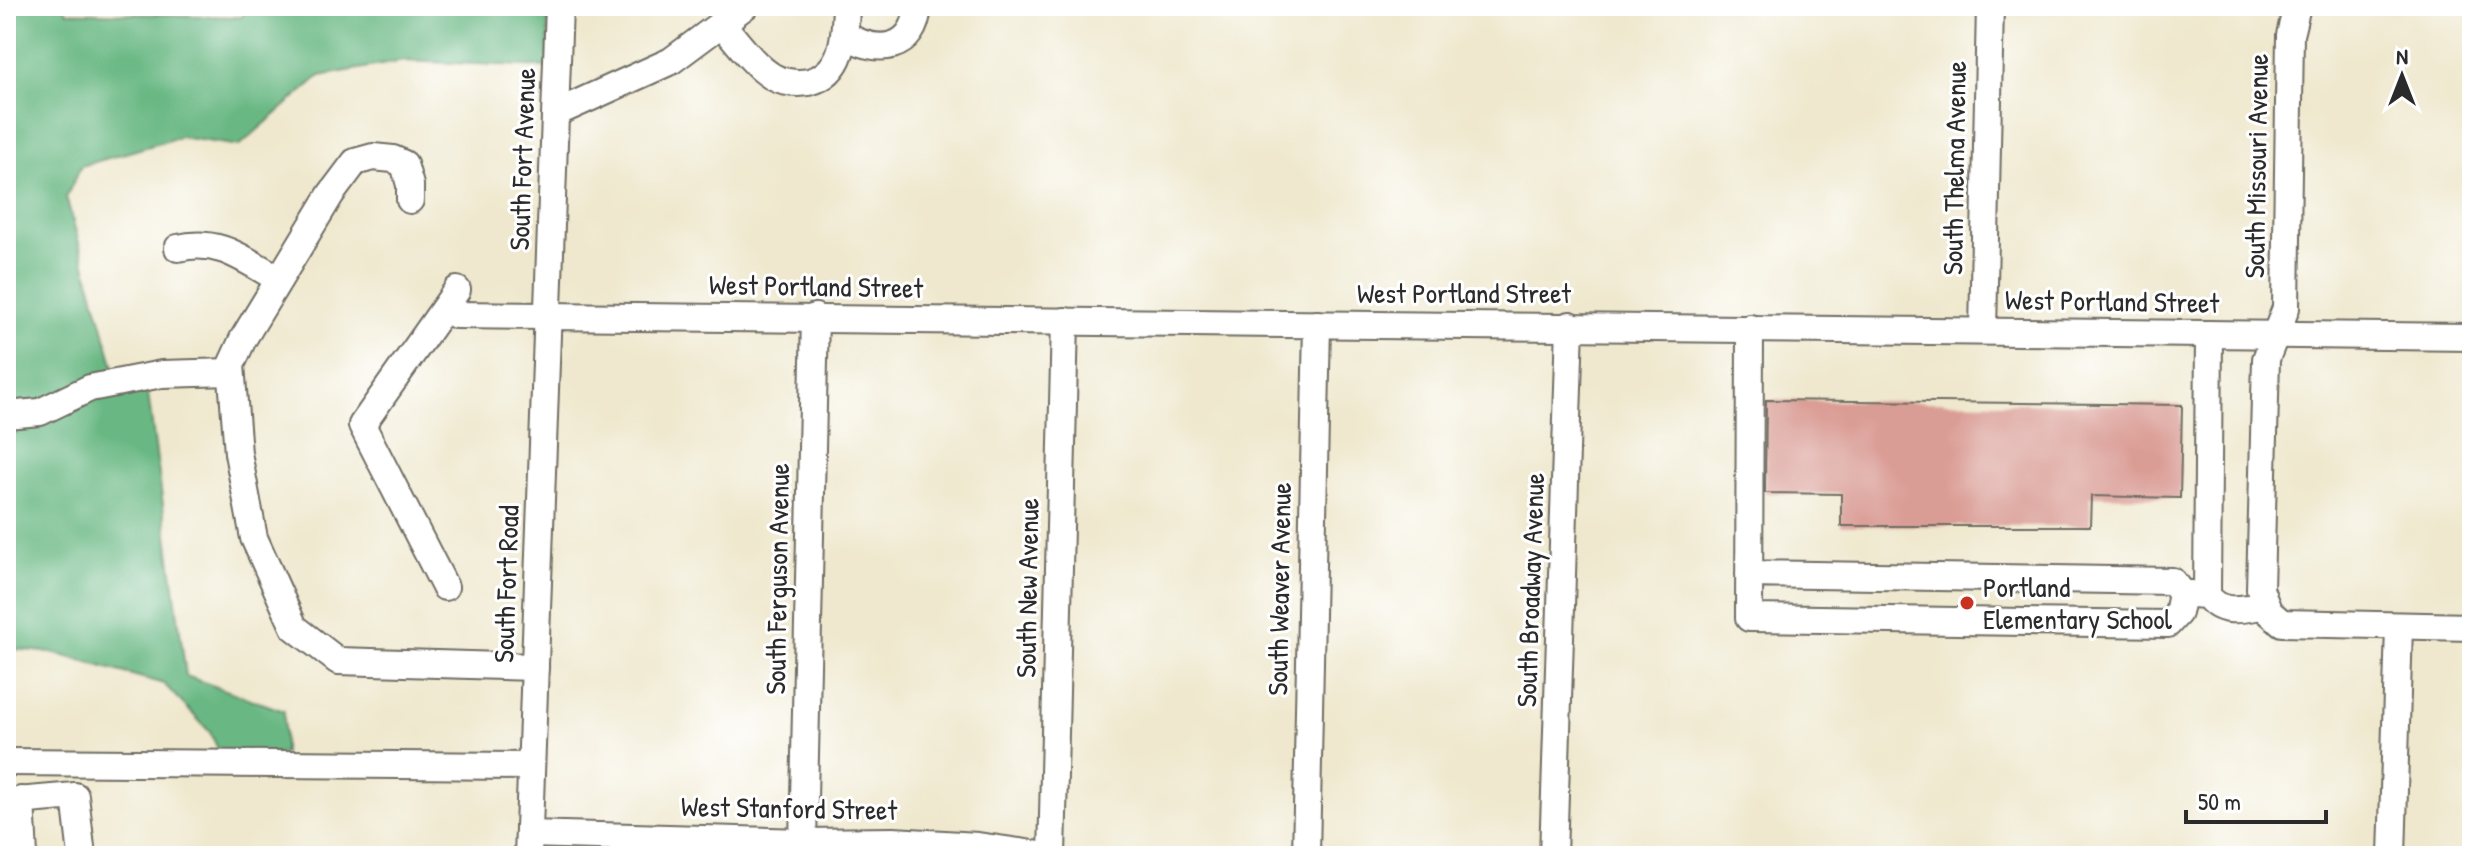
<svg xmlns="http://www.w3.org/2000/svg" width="2478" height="862" font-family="'Patrick Hand',sans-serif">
  <rect width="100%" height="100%" fill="#fff"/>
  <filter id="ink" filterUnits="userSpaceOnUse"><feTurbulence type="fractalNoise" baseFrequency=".0125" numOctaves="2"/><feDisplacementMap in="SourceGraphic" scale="16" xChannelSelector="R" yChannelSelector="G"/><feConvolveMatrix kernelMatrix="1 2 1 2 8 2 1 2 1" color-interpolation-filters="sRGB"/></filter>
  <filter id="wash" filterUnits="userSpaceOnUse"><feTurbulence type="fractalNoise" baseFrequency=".006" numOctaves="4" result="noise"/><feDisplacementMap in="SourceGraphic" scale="32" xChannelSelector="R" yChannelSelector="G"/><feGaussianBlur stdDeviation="1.8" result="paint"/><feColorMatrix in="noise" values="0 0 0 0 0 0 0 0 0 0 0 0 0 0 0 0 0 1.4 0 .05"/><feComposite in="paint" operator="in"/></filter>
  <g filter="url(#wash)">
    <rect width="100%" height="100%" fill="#efe8ce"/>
    <path fill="#69b883" stroke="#4a7257" stroke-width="2" d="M6 6H66V12L242 17 248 6H548V67L403 61 320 76 239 146 180 137 81 166 66 197 115 371 148 394 186 676 284 711V754L219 751 210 732 164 684 54 653 6 648Z"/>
    <g id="blocks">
      <path fill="#da9d95" d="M1766 400 2182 405 2180 498 2091 496 2090 526H1841V494L1765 493Z"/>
    </g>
  </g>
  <g filter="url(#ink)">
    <use href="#blocks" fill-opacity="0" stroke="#706d64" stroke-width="2"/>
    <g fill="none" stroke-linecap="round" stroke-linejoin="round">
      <defs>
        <g id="minor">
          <path d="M2297 6 2290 35 2286 308 2266 359 2260 589 2268 611 2282 623 2472 627"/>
          <path d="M721 23C737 41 753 65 773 77 784 83 796 84 809 82 844 73 845 36 846 6"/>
          <path d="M845 35C878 55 915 51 918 6"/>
          <path d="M556 113 671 61 745 6"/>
          <path d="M410 200V185L404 164 393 159 373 157 355 162 331 194 243 339 231 365 238 453 254 538 294 627 338 661 535 667"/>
          <path d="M178 248C220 238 244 260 279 279"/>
          <path d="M456 315 2472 337"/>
          <path d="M1983 331 1990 6"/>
          <path d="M6 415 40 412 90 388 162 374 231 372"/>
          <path d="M1749 574 2172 581 2182 594 2178 613 2168 624 1749 618 1750 328"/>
          <path d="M445 587 362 425 457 290"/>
          <path d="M2190 594 2207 595C2221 616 2243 609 2266 605"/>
          <path d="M2207 595 2209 334"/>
          <path d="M6 762 531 766"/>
          <path d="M21 800 24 856"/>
          <path d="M6 802 75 796 82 856"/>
          <path d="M529 834 803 842 893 841 978 846 1047 856"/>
          <path d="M803 842 815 317"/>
          <path d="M528 856 559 6"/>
          <path d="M1052 856 1065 321"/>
          <path d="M1306 856 1317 324"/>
          <path d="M1553 856 1570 325"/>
          <path d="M2392 856 2399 627"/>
        </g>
      </defs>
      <use href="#minor" stroke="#706d64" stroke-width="30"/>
      <use href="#minor" stroke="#fff" stroke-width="26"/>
    </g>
  </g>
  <circle fill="#c8321e" stroke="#fff" stroke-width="3" cx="1967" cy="603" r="8"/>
  <g text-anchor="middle" stroke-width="6" stroke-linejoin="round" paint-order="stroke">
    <g font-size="28" fill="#2b2b2b" stroke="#fff">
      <text transform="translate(522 159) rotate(-88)" y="10">South Fort Avenue</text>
      <text transform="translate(2256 166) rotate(-89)" y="10">South Missouri Avenue</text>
      <text transform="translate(1954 168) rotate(-89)" y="10">South Thelma Avenue</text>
      <text transform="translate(816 286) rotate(1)" y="10">West Portland Street</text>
      <text x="1464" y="303">West Portland Street</text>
      <text transform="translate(2112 301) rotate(1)" y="10">West Portland Street</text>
      <text transform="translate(777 579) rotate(-89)" y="10">South Ferguson Avenue</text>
      <text transform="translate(506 584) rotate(-88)" y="10">South Fort Road</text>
      <text transform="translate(1027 588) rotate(-89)" y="10">South New Avenue</text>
      <text transform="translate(1279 589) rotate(-89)" y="10">South Weaver Avenue</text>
      <text transform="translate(1530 590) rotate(-88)" y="10">South Broadway Avenue</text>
      <text transform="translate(789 808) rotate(1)" y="10">West Stanford Street</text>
    </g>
    <g font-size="28" fill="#2b2b2b" stroke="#fff" text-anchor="start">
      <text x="1983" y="597">Portland<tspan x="1983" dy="32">Elementary School</tspan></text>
    </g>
  </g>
  <rect width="2478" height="862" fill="none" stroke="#fff" stroke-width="32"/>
  <g transform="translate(2402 76)" stroke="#ffffff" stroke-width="6" paint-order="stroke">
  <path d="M0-6L14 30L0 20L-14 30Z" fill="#2b2b2b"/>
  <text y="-12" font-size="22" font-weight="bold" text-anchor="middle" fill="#2b2b2b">N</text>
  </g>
  <path d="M2186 810v12h140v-12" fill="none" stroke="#2b2b2b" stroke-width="4"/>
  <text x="2198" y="810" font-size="24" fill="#2b2b2b" stroke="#ffffff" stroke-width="6" paint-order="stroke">50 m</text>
</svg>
